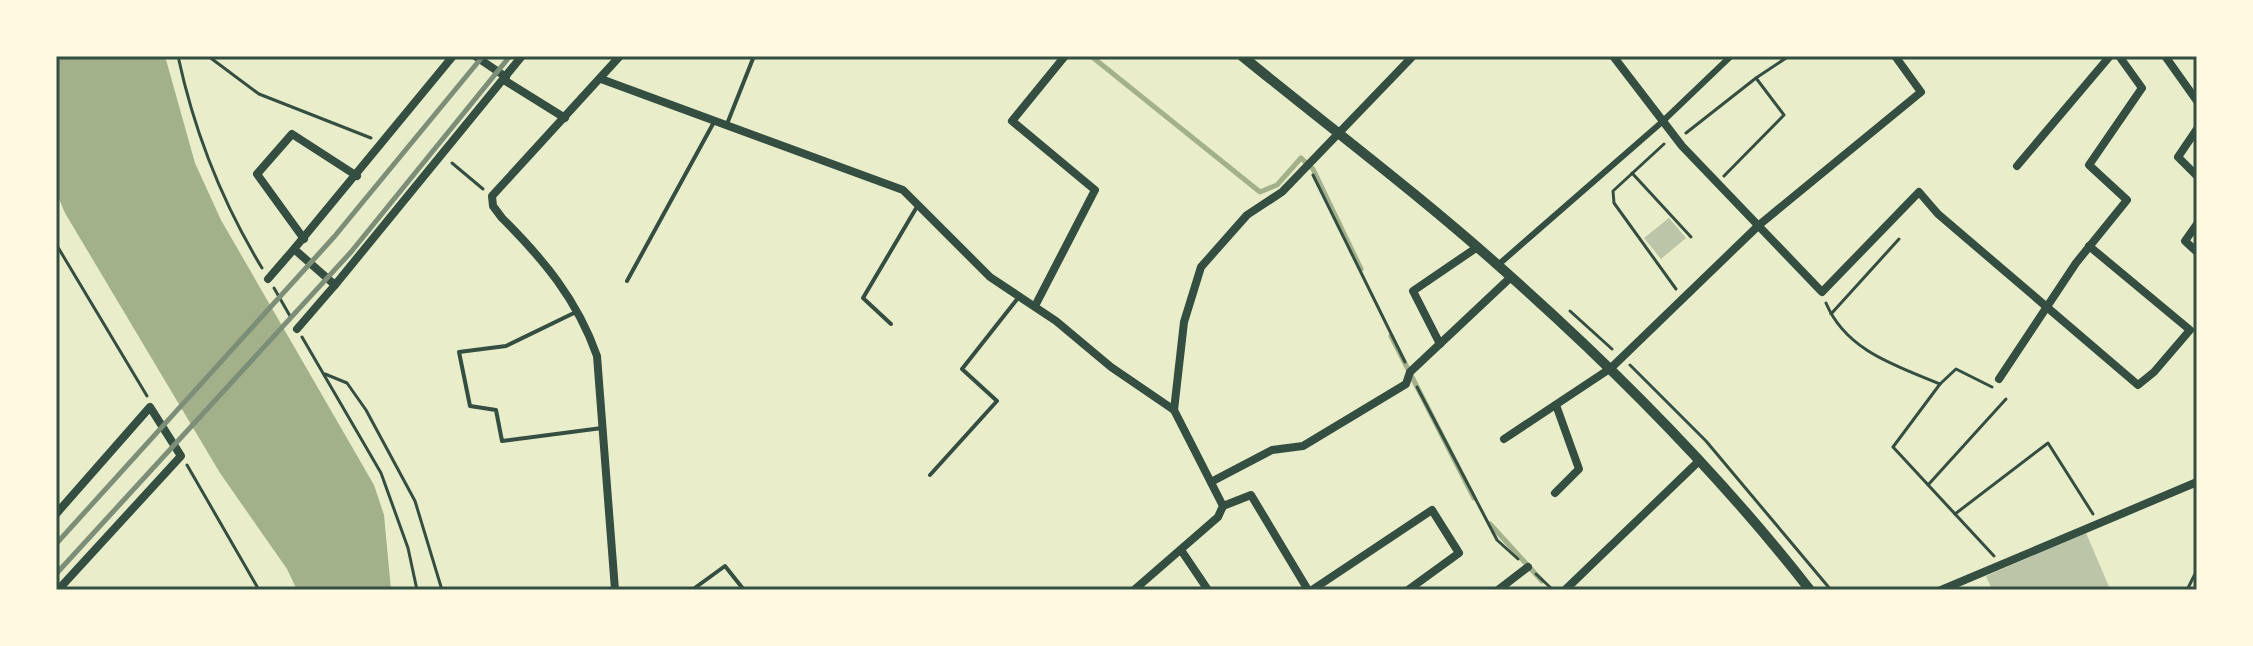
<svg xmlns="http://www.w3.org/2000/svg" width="2253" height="646" font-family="Jost,sans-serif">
  <rect width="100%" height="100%" fill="#e9edc9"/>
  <path fill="#a3b18a" d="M56 56H165L195 163 221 220 374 485 384 515 391 590H297L287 569 220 473 65 213 56 192Z"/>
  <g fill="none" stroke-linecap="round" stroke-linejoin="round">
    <g stroke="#a3b18a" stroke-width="5">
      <path d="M1091 56 1260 192 1277 185 1301 158 1313 169 1361 269"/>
      <path d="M1391 336 1474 498"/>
      <path d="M1490 524 1542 581"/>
    </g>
  </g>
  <g fill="#bcc5a7">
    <path d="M1669 218 1686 238 1661 259 1644 238Z"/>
    <path d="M2086 533 2110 589 1992 590 1986 576Z"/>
  </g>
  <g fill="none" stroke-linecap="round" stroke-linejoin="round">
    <g stroke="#344e41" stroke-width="3">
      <path d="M178 56C194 131 222 202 262 268"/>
      <path d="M208 56 259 94 371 138"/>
      <path d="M1756 78 1789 56"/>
      <path d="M1686 133 1756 78 1784 115 1724 176"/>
      <path d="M1664 144 1613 191 1614 203 1676 289"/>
      <path d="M452 163 483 189"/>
      <path d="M1632 173 1691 237"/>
      <path d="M1313 175 1405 362"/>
      <path d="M56 244 147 396"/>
      <path d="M274 288 290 316"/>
      <path d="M1826 303C1846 351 1897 366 1940 384L1956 369 1992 387"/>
      <path d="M1570 311 1612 349"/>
      <path d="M1831 314 1899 239"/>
      <path d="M302 337 381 473 408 548 417 590"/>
      <path d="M1630 365 1706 441 1831 590"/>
      <path d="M325 374 347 383 366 410 415 501 442 590"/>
      <path d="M1940 384 1893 447 1994 556"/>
      <path d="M1417 387 1497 540 1518 559"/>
      <path d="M187 465 259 590"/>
      <path d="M1928 485 2006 399"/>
      <path d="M1955 514 2048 443 2093 514"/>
      <path d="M1536 574 1553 590"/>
      <path d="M2187 590 2197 570"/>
    </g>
    <g stroke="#344e41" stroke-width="4">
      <path d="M727 124 754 56"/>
      <path d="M627 281 714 122"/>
      <path d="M576 312 506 346 459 352 470 406 496 410 502 441 602 428"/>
      <path d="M891 324 863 298 918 205"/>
      <path d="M930 475 997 401 962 369 1018 298"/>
      <path d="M692 590 725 566 744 590"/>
    </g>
    <path stroke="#344e41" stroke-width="6" d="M1498 265 1662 122 1731 56"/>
    <g stroke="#344e41" stroke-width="8">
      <path d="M453 56 294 249 335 285 522 56"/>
      <path d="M475 56 506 77"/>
      <path d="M1613 56 1682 146 1822 292 1919 192 1938 214 2138 385 2154 372 2190 330 2089 246"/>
      <path d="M2165 56 2197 101"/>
      <path d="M601 79 903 190 990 277 1056 321 1111 367 1174 410 1223 506 1218 517 1134 590"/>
      <path d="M504 80 565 118"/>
      <path d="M2197 129 2178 157 2197 176"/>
      <path d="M2017 166 2110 56"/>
      <path d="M2197 224 2185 241 2197 252"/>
      <path d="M304 239 257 174 292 134 357 176"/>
      <path d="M268 279 294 249"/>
      <path d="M1035 306 1095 190 1012 121 1065 56"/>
      <path d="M297 329 335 285"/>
      <path d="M1440 344 1413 291 1476 248"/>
      <path d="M1999 379 2076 263 2127 200 2089 165 2142 88 2119 56"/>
      <path d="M1174 410 1184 322 1201 267 1247 215 1282 192 1413 56"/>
      <path d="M1504 439 1611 368 1759 225 1921 92 1895 56"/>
      <path d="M1211 482 1272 450 1303 446 1406 384 1410 372 1511 277"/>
      <path d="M1555 493 1579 469 1556 405"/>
      <path d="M1223 506 1251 495 1308 590"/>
      <path d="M56 514 150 407 181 456 58 590"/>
      <path d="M1181 550 1208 590"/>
      <path d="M615 590 597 356C577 299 543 259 502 218L493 206 492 196 620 56"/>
      <path d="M1312 590 1432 510 1459 553 1408 590"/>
      <path d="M1498 590 1528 567"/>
      <path d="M1565 590 1700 460"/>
      <path d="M1941 590 2197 482"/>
    </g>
    <path stroke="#344e41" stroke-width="10" d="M1242 56C1328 126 1417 193 1500 267 1612 366 1718 472 1810 590"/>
    <g stroke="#7c8e77" stroke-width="5">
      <path d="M56 544 334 237 483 56"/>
      <path d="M56 574 351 252 510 56"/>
    </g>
  </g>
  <rect width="2253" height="646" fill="none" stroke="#fefae0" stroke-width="116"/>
  <rect x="58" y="58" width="2137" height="530" fill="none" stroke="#344e41" stroke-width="3"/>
</svg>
